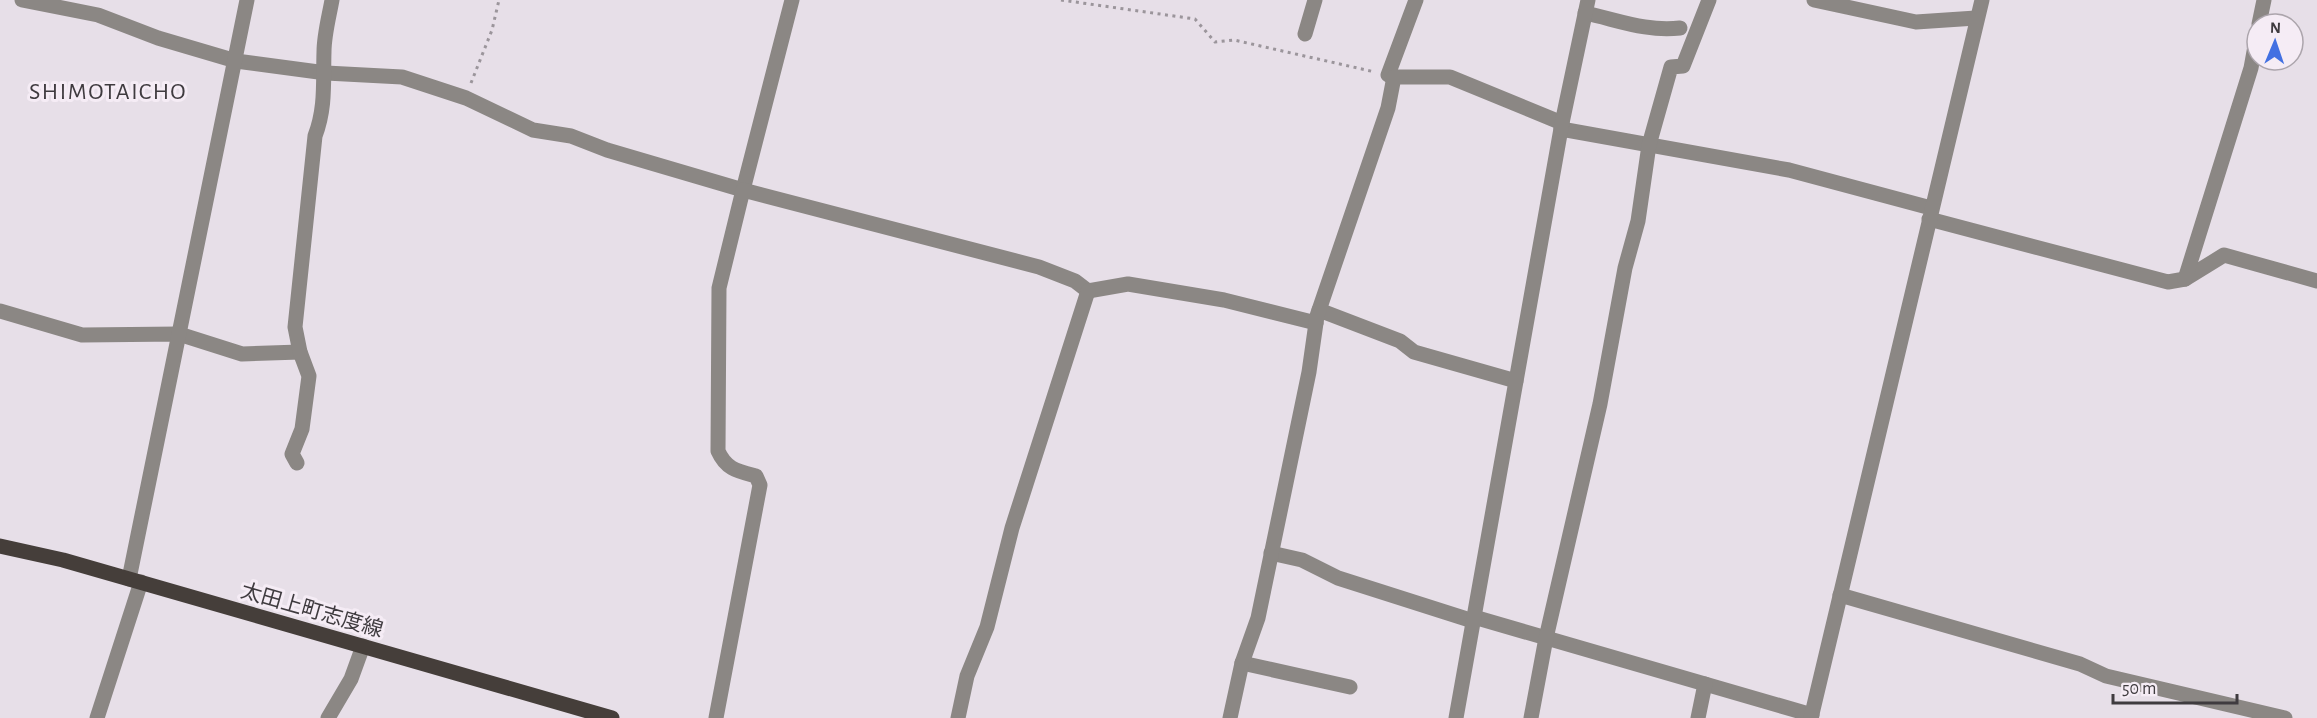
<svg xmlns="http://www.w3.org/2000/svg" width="2317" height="718" font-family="'Alegreya Sans','Noto Sans JP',sans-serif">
  <rect width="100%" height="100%" fill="#e7dfe8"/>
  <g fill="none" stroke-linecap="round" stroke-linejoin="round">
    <g stroke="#9b959b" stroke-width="3" stroke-dasharray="3 4.5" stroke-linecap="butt">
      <path d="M1061 0 1195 19 1215 42 1234 40 1375 72"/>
      <path d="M471 83 492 30 499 0"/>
    </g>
    <g stroke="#8b8784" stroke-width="15">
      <path d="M22 0 98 15 158 38 236 61 326 73 402 77 466 98 533 130 571 136 607 150 743 190 792 0"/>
      <path d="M1814 0 1916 22 1976 18"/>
      <path d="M1585 13C1618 20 1647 32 1680 28"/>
      <path d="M2259 24 2264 0"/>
      <path d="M1305 34 1315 0"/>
      <path d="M1388 75 1416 0"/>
      <path d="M1561 129 1789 170 1931 208"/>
      <path d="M1929 219 2168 282 2185 279 2224 255 2317 281"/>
      <path d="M2185 279 2251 68 2257 35"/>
      <path d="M1319 310 1400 341 1414 352 1516 381"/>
      <path d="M0 311 82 335 179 334 242 354 300 352"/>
      <path d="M297 463 292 454 302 429 309 376 300 352 295 327 315 136C326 107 323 82 324 52 324 35 329 17 332 0"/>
      <path d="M1271 553 1302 560 1338 578 1473 621"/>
      <path d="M129 579 247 0"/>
      <path d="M1840 595 2080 664 2106 676 2285 718"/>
      <path d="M1474 617 1812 715"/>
      <path d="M1242 663 1350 687"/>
      <path d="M97 718 141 582"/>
      <path d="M328 718 351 679 363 646"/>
      <path d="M716 718 760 485 756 476C737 471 726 469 718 451L719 288 743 190 1039 267 1075 281 1088 291 1128 284 1224 300 1316 323"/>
      <path d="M958 718 967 676 987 627 1012 528 1088 291"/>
      <path d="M1230 718 1242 663 1258 618 1309 372 1317 316 1388 108 1394 77H1450L1562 123"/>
      <path d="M1456 718 1562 123 1588 0"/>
      <path d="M1531 718 1546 638 1600 404 1625 268 1638 221 1649 145 1671 67 1683 66 1709 0"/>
      <path d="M1698 718 1705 684"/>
      <path d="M1811 718 1982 0"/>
    </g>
    <path stroke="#453e3a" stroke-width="15" d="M0 546 63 560 612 718"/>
  </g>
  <g text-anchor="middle" stroke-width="6" stroke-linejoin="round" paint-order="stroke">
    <g font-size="21" fill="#3f3b3f" stroke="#f5ecf5">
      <text transform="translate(312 610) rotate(16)" y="7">太田上町志度線</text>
    </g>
    <g font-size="24" letter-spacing="1.5" fill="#3f3b3f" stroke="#f5ecf5">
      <text x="108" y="99">SHIMOTAICHO</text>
    </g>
  </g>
  <g transform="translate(2275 42) rotate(2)"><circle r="28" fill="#f5ecf5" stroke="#aca5ac" stroke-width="1.5"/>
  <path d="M0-4.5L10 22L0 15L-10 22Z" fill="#4270e2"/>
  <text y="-9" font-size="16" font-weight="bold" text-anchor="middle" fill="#3f3b3f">N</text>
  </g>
  <path d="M2113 694v9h124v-9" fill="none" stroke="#3f3b3f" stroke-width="3"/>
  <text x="2122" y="694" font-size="18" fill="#3f3b3f" stroke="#f5ecf5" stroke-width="4.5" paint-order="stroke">50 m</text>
</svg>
